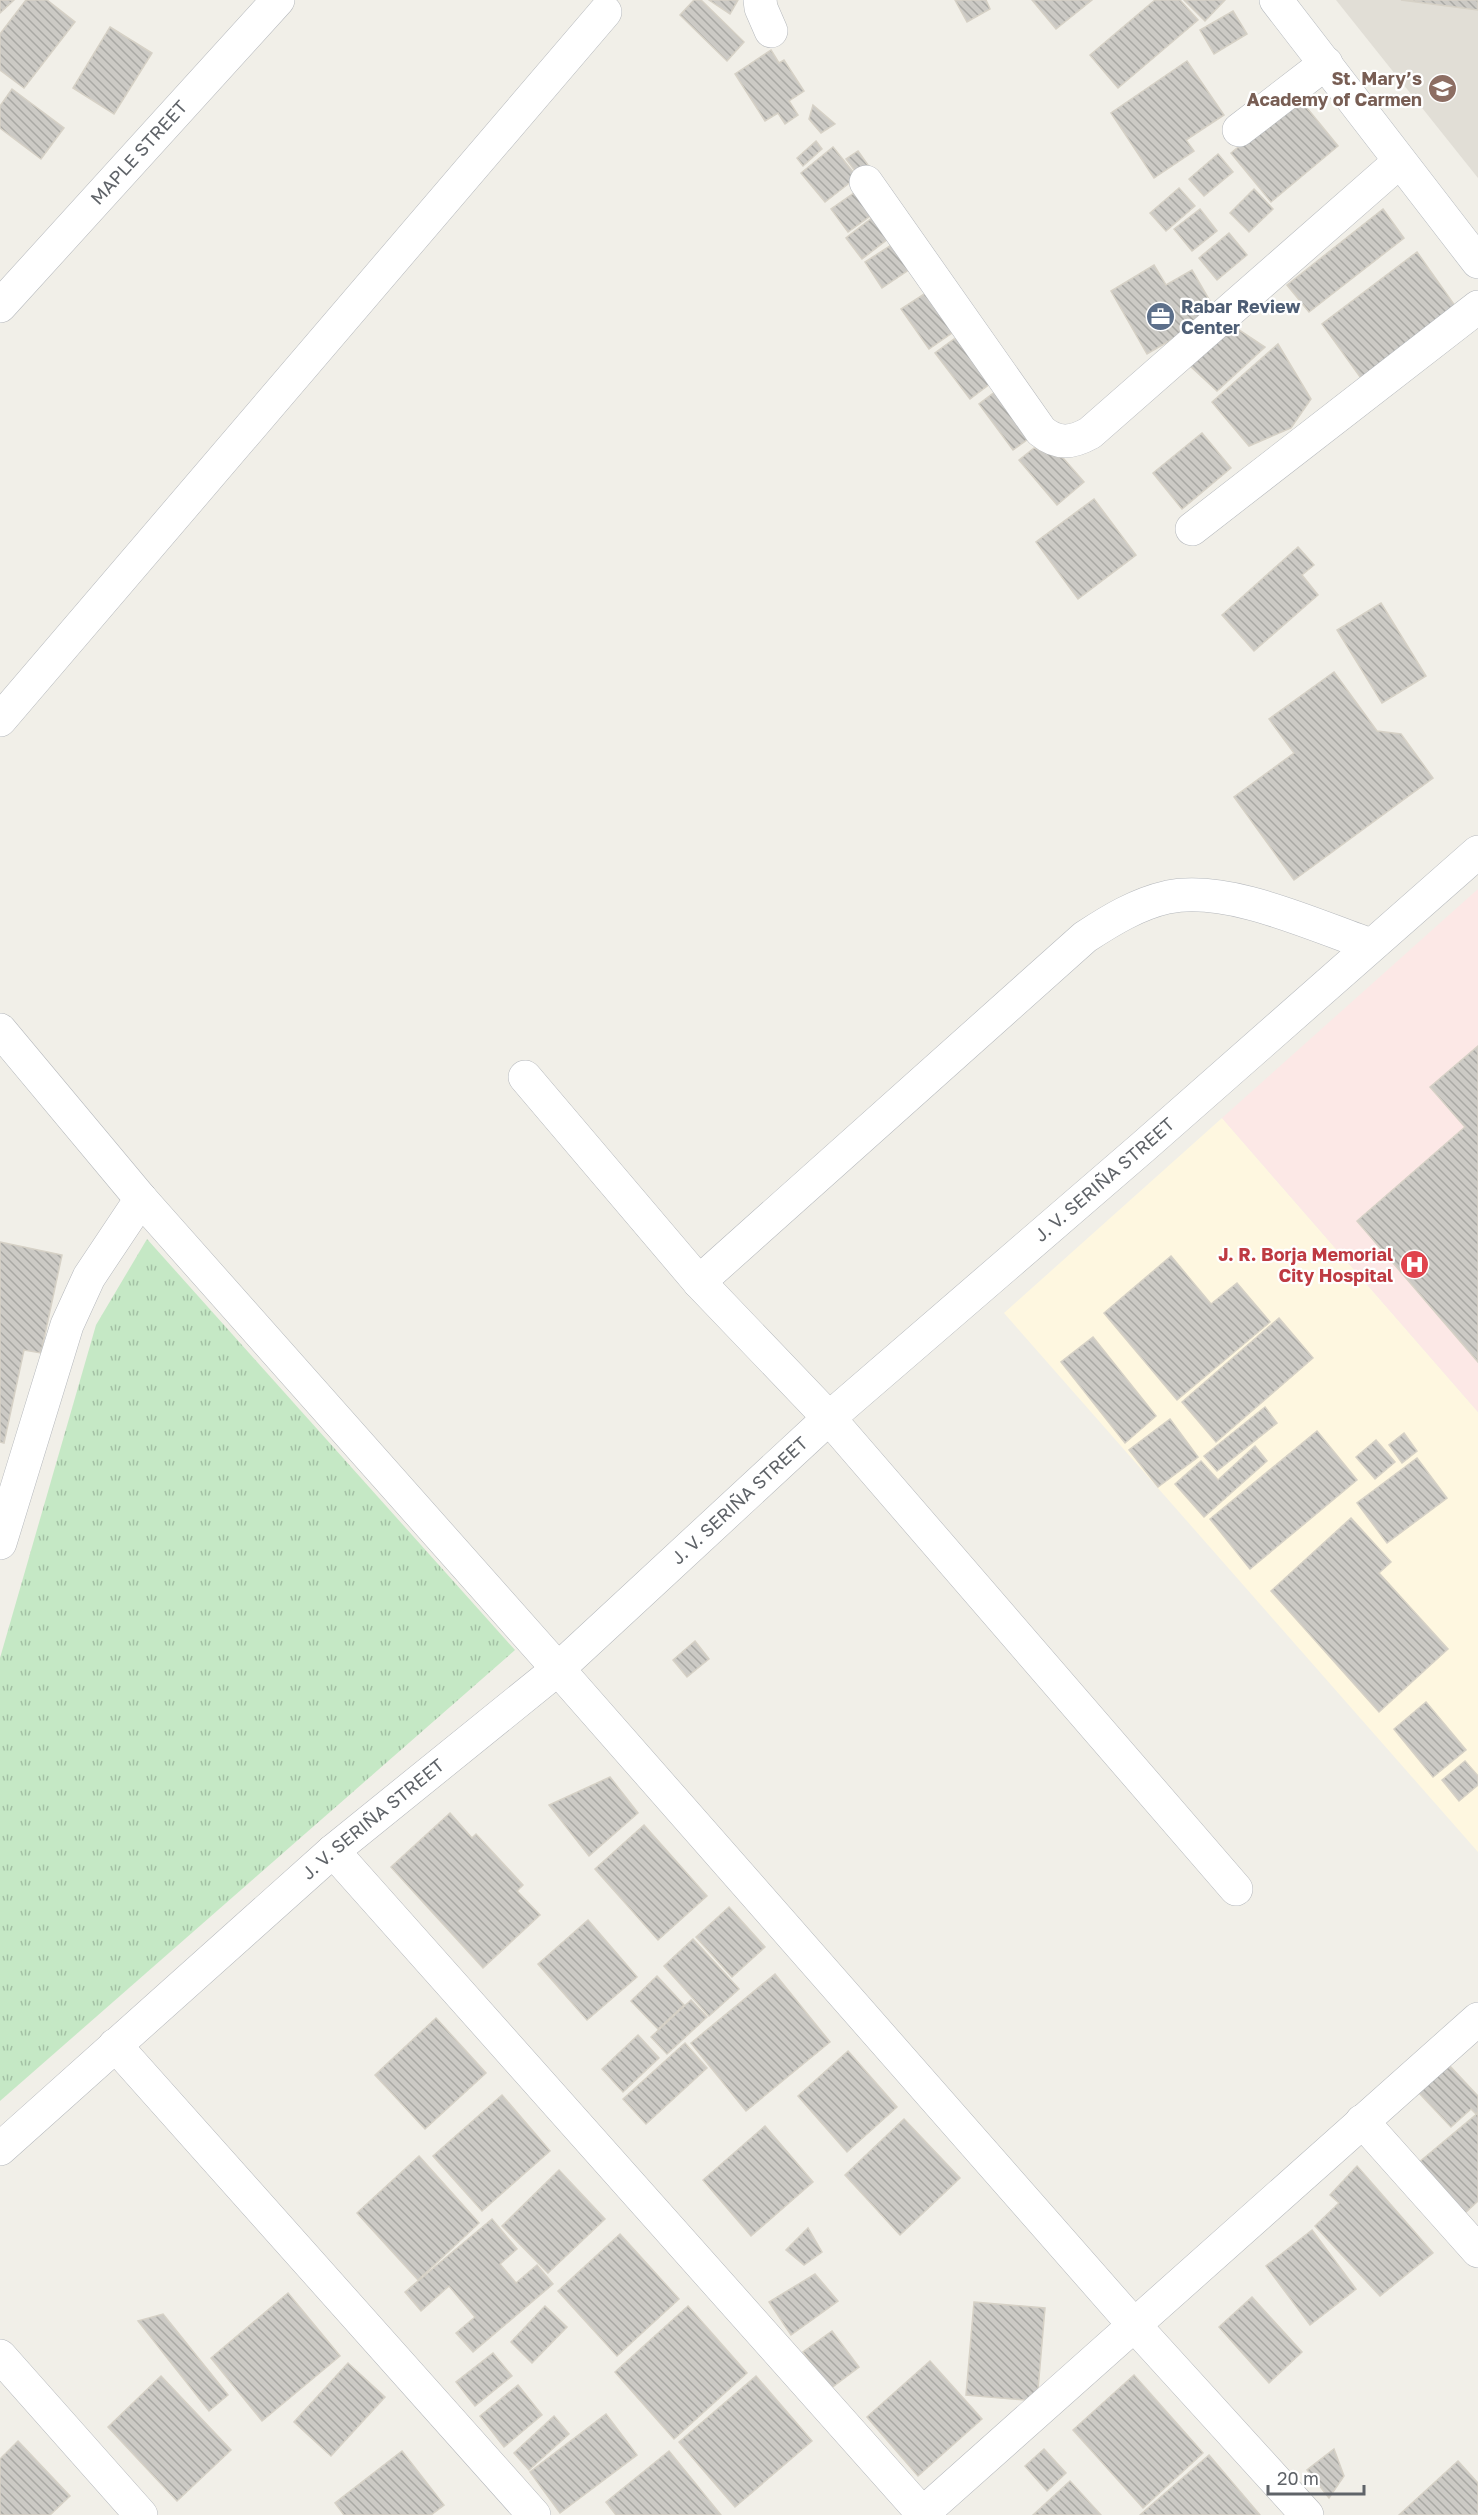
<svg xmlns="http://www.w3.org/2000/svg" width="1478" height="2515" font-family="'Golos Text',sans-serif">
  <defs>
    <pattern id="park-tufts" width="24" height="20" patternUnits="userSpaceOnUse" patternTransform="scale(1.5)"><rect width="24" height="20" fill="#c5e8c5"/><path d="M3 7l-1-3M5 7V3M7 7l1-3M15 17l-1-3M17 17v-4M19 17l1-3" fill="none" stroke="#a3c0a4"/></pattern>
    <pattern id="building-back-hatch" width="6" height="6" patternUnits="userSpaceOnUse" patternTransform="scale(1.5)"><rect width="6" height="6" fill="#cccac5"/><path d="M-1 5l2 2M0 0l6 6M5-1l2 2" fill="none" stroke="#a9a8a4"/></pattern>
  </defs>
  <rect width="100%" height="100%" fill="#f1efe8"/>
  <path fill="#fef7e0" d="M1222 1118 1478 1412V1852L1004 1313Z"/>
  <path fill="#e1ded6" d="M1336 0H1478V178Z"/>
  <path fill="#fce8e6" d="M1478 889V1412L1222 1118Z"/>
  <path fill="url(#park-tufts)" d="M147 1239 515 1650 0 2101V1658L96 1325Z"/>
  <g fill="url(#building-back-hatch)" stroke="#d6d1c6" stroke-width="1.5">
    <path d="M0 0H14L0 13Z"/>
    <path d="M26 0H47L75 22 24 88 0 70V34Z"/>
    <path d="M694 0H701L744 42 727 61 680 15Z"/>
    <path d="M709 0H738L730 14Z"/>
    <path d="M955 0H986L990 9 967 22Z"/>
    <path d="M1032 0H1092L1056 29Z"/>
    <path d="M1155 0H1180L1198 20 1118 88 1090 55Z"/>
    <path d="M1184 0H1225L1205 21Z"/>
    <path d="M1401 0H1478V10Z"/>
    <path d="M1233 11 1247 34 1214 54 1200 30Z"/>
    <path d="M110 27 152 53 114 114 73 88Z"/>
    <path d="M771 50 779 63 784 60 804 91 789 101 798 115 785 124 778 113 765 121 735 74Z"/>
    <path d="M1187 61 1224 115 1186 140 1194 151 1154 178 1111 113Z"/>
    <path d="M12 89 64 128 41 159 0 128V106Z"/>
    <path d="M1298 97 1338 146 1271 202 1231 153Z"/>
    <path d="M813 105 835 124 821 133 809 119Z"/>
    <path d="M816 141 822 149 803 166 797 158Z"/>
    <path d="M833 147 857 177 825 202 801 173Z"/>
    <path d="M858 151 873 172 862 180 846 159Z"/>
    <path d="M1218 154 1233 172 1204 196 1189 179Z"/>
    <path d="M864 186 880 209 848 232 831 209Z"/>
    <path d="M1179 188 1195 206 1166 231 1150 213Z"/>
    <path d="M1254 189 1273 209 1249 232 1230 213Z"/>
    <path d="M1200 209 1217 231 1192 251 1174 229Z"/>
    <path d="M1383 209 1404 238 1309 312 1287 285Z"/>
    <path d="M877 214 893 235 862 259 846 238Z"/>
    <path d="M1229 233 1247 255 1217 280 1199 258Z"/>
    <path d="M899 240 916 265 882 288 865 262Z"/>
    <path d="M1417 252 1458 310 1363 381 1322 324Z"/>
    <path d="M1154 265 1166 285 1192 270 1217 313 1147 354 1111 291Z"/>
    <path d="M935 287 962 326 929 349 901 309Z"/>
    <path d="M1230 324 1265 347 1217 391 1188 364Z"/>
    <path d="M954 339 965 341 995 380 970 399 935 353Z"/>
    <path d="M1278 344 1311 399 1291 428 1249 446 1212 402Z"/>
    <path d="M1000 388 1035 434 1013 450 979 404Z"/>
    <path d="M1202 433 1231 468 1182 509 1153 473Z"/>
    <path d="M1034 448 1063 458 1084 482 1057 505 1019 460Z"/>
    <path d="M1094 499 1136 555 1078 599 1036 542Z"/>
    <path d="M1298 547 1314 565 1302 575 1318 595 1254 651 1222 615Z"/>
    <path d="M1381 603 1426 676 1382 703 1337 630Z"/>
    <path d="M1334 672 1377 731 1401 734 1433 778 1294 880 1234 797 1294 753 1269 719Z"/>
    <path d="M1478 1046V1362L1357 1221 1465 1127 1430 1087Z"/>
    <path d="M0 1242 62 1255 41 1353 24 1350 4 1443 0 1442Z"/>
    <path d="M1171 1256 1211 1304 1237 1283 1270 1322 1177 1400 1104 1313Z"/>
    <path d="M1279 1318 1313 1358 1216 1442 1182 1402Z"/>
    <path d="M1093 1337 1156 1416 1125 1443 1061 1362Z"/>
    <path d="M1265 1407 1277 1423 1217 1471 1204 1456Z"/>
    <path d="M1170 1419 1198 1457 1158 1487 1129 1450Z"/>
    <path d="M1317 1431 1357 1480 1250 1569 1210 1519Z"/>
    <path d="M1404 1433 1417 1451 1402 1463 1389 1445Z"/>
    <path d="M1376 1440 1395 1462 1375 1479 1356 1457Z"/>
    <path d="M1255 1446 1267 1461 1204 1517 1175 1484 1201 1461 1218 1480Z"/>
    <path d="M1417 1458 1447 1498 1387 1543 1357 1503Z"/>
    <path d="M1351 1518 1391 1562 1379 1573 1448 1649 1379 1712 1271 1591Z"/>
    <path d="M695 1641 709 1659 687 1677 673 1660Z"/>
    <path d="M1426 1702 1466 1750 1433 1777 1394 1729Z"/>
    <path d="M1465 1761 1478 1776V1785L1459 1801 1442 1780Z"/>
    <path d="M610 1777 638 1813 589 1856 549 1805Z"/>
    <path d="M450 1813 472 1838 476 1834 523 1885 517 1891 540 1915 483 1968 391 1867Z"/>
    <path d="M644 1825 707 1896 658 1940 595 1869Z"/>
    <path d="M729 1907 765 1947 732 1977 696 1937Z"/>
    <path d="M588 1920 637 1977 587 2020 538 1964Z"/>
    <path d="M693 1939 739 1989 709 2016 664 1966Z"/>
    <path d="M775 1974 830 2042 746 2111 691 2043Z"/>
    <path d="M657 1976 684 2005 658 2029 631 2001Z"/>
    <path d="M691 2000 707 2017 667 2054 651 2037Z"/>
    <path d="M436 2018 486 2073 425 2129 375 2075Z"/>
    <path d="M638 2035 659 2058 623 2092 602 2069Z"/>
    <path d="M685 2043 707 2068 646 2124 623 2099Z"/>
    <path d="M848 2051 897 2107 847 2152 798 2096Z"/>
    <path d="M1449 2065 1478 2096V2112L1476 2114 1471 2109 1451 2127 1419 2093Z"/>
    <path d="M502 2095 550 2151 482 2211 433 2156Z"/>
    <path d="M1478 2113V2201L1464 2214 1418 2163Z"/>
    <path d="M904 2119 960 2178 900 2235 845 2175Z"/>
    <path d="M765 2126 813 2182 751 2236 703 2180Z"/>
    <path d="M419 2156 479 2223 418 2280 357 2213Z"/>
    <path d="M1357 2166 1433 2253 1380 2296 1315 2226 1339 2203 1330 2195Z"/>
    <path d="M559 2170 605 2219 548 2273 502 2226Z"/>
    <path d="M492 2219 517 2249 500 2264 516 2283 537 2265 553 2284 473 2352 456 2333 475 2317 449 2286 421 2311 405 2292Z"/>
    <path d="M808 2228 822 2252 804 2265 786 2250Z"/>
    <path d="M1312 2230 1356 2289 1310 2325 1266 2266Z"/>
    <path d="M620 2234 679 2299 617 2356 558 2291Z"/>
    <path d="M815 2274 838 2301 791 2335 769 2302Z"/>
    <path d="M288 2293 340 2356 262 2421 211 2358Z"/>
    <path d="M1252 2297 1302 2352 1269 2383 1219 2327Z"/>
    <path d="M974 2302 1045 2308 1037 2401 966 2395Z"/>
    <path d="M545 2306 567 2327 532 2363 511 2342Z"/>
    <path d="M688 2306 747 2373 674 2439 615 2372Z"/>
    <path d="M163 2314 228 2395 209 2411 138 2321Z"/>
    <path d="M832 2331 859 2367 830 2389 803 2352Z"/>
    <path d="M493 2353 512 2376 475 2406 456 2382Z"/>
    <path d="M930 2361 982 2419 918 2476 867 2417Z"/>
    <path d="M348 2363 385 2397 331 2456 294 2422Z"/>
    <path d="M1134 2375 1203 2453 1143 2508 1073 2430Z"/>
    <path d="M161 2376 231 2450 177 2501 108 2427Z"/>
    <path d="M756 2376 812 2441 735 2507 679 2442Z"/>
    <path d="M518 2385 542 2415 504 2447 480 2416Z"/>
    <path d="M606 2414 637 2455 560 2513 530 2472Z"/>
    <path d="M554 2416 569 2434 529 2470 514 2453Z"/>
    <path d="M18 2441 70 2496 50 2515H0V2459Z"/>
    <path d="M1044 2449 1066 2473 1047 2491 1025 2466Z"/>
    <path d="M1334 2449 1344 2476 1329 2498 1307 2470Z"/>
    <path d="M402 2451 444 2505 431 2515H344L335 2503Z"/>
    <path d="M669 2451 721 2515H616L606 2502Z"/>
    <path d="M1209 2455 1260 2515H1140Z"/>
    <path d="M1458 2461 1478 2483V2515H1399Z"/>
    <path d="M1070 2481 1101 2515H1033Z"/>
  </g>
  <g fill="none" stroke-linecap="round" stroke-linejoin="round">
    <defs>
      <g id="street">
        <path d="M760 0 761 8 771 31"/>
        <path d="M1239 130 1326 63"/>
        <path d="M866 182 1041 431C1058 445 1072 443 1090 433L1399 162"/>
        <path id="s1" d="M0 306 278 0"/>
        <path d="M1192 529 1478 307"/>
        <path d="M0 720 605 12"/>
        <path d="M0 1030 141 1199 558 1669 1135 2326 1307 2515"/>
        <path d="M525 1077 699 1282 829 1418 1236 1889"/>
        <path d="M699 1282 1085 937C1111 920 1137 904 1168 897 1229 885 1313 925 1371 945"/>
        <path d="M0 1543 67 1325 89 1277 141 1199"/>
        <path d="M333 1851 924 2515"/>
        <path d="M115 2045 534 2515"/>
        <path d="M1362 2121 1478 2251"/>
        <path id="s2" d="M0 2149 333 1851 558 1669 829 1418 1143 1147 1478 852"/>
        <path d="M0 2356 141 2515"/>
        <path d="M921 2515 1478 2019"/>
      </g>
      <path id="secondary" d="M1276 0 1478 262"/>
    </defs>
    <use href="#street" stroke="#b5b8bc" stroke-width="34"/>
    <use href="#secondary" stroke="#b6babf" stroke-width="34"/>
    <use href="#street" stroke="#fff" stroke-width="33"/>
    <use href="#secondary" stroke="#fff" stroke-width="33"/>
  </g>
  <defs>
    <symbol id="school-disc" viewBox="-11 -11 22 22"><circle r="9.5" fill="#8d6e63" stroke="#fff"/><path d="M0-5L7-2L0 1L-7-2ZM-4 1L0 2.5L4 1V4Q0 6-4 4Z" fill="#fff"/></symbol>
    <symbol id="office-disc" viewBox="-11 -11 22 22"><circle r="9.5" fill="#5c6f8a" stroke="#fff"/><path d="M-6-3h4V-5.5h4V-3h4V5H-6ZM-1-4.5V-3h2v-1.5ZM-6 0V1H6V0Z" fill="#fff"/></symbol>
    <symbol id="hospital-disc" viewBox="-11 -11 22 22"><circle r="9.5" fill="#e0444e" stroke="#fff"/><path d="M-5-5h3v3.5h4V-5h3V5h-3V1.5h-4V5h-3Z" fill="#fff"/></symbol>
  </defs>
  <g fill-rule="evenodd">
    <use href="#school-disc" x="1426" y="72" width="33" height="33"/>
    <use href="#office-disc" x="1144" y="300" width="33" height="33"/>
    <use href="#hospital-disc" x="1398" y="1248" width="33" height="33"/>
  </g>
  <g text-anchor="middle" stroke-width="4.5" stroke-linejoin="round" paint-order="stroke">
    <g font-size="18" font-weight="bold" fill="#785e54" stroke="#fff" text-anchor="end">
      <text x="1422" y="85">St. Mary’s<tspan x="1422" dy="21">Academy of Carmen</tspan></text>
    </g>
    <g font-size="18" fill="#5f6368" stroke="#fff">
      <text dy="6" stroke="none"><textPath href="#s1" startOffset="207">MAPLE STREET</textPath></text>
      <text dy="6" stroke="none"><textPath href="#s2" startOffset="1470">J. V. SERIÑA STREET</textPath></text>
      <text dy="6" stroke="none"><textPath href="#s2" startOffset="984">J. V. SERIÑA STREET</textPath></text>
      <text dy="6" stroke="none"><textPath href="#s2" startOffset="498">J. V. SERIÑA STREET</textPath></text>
    </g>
    <g font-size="18" font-weight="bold" fill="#4e5e75" stroke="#fff" text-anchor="start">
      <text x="1181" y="313">Rabar Review<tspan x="1181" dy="21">Center</tspan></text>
    </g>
    <g font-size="18" font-weight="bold" fill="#be3a42" stroke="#fff" text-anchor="end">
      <text x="1393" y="1261">J. R. Borja Memorial<tspan x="1393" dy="21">City Hospital</tspan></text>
    </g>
  </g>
  <path d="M1268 2485v9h96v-9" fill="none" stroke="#5f6368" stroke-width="3"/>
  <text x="1277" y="2485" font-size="18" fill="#5f6368" stroke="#ffffff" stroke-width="4.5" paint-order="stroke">20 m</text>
</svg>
